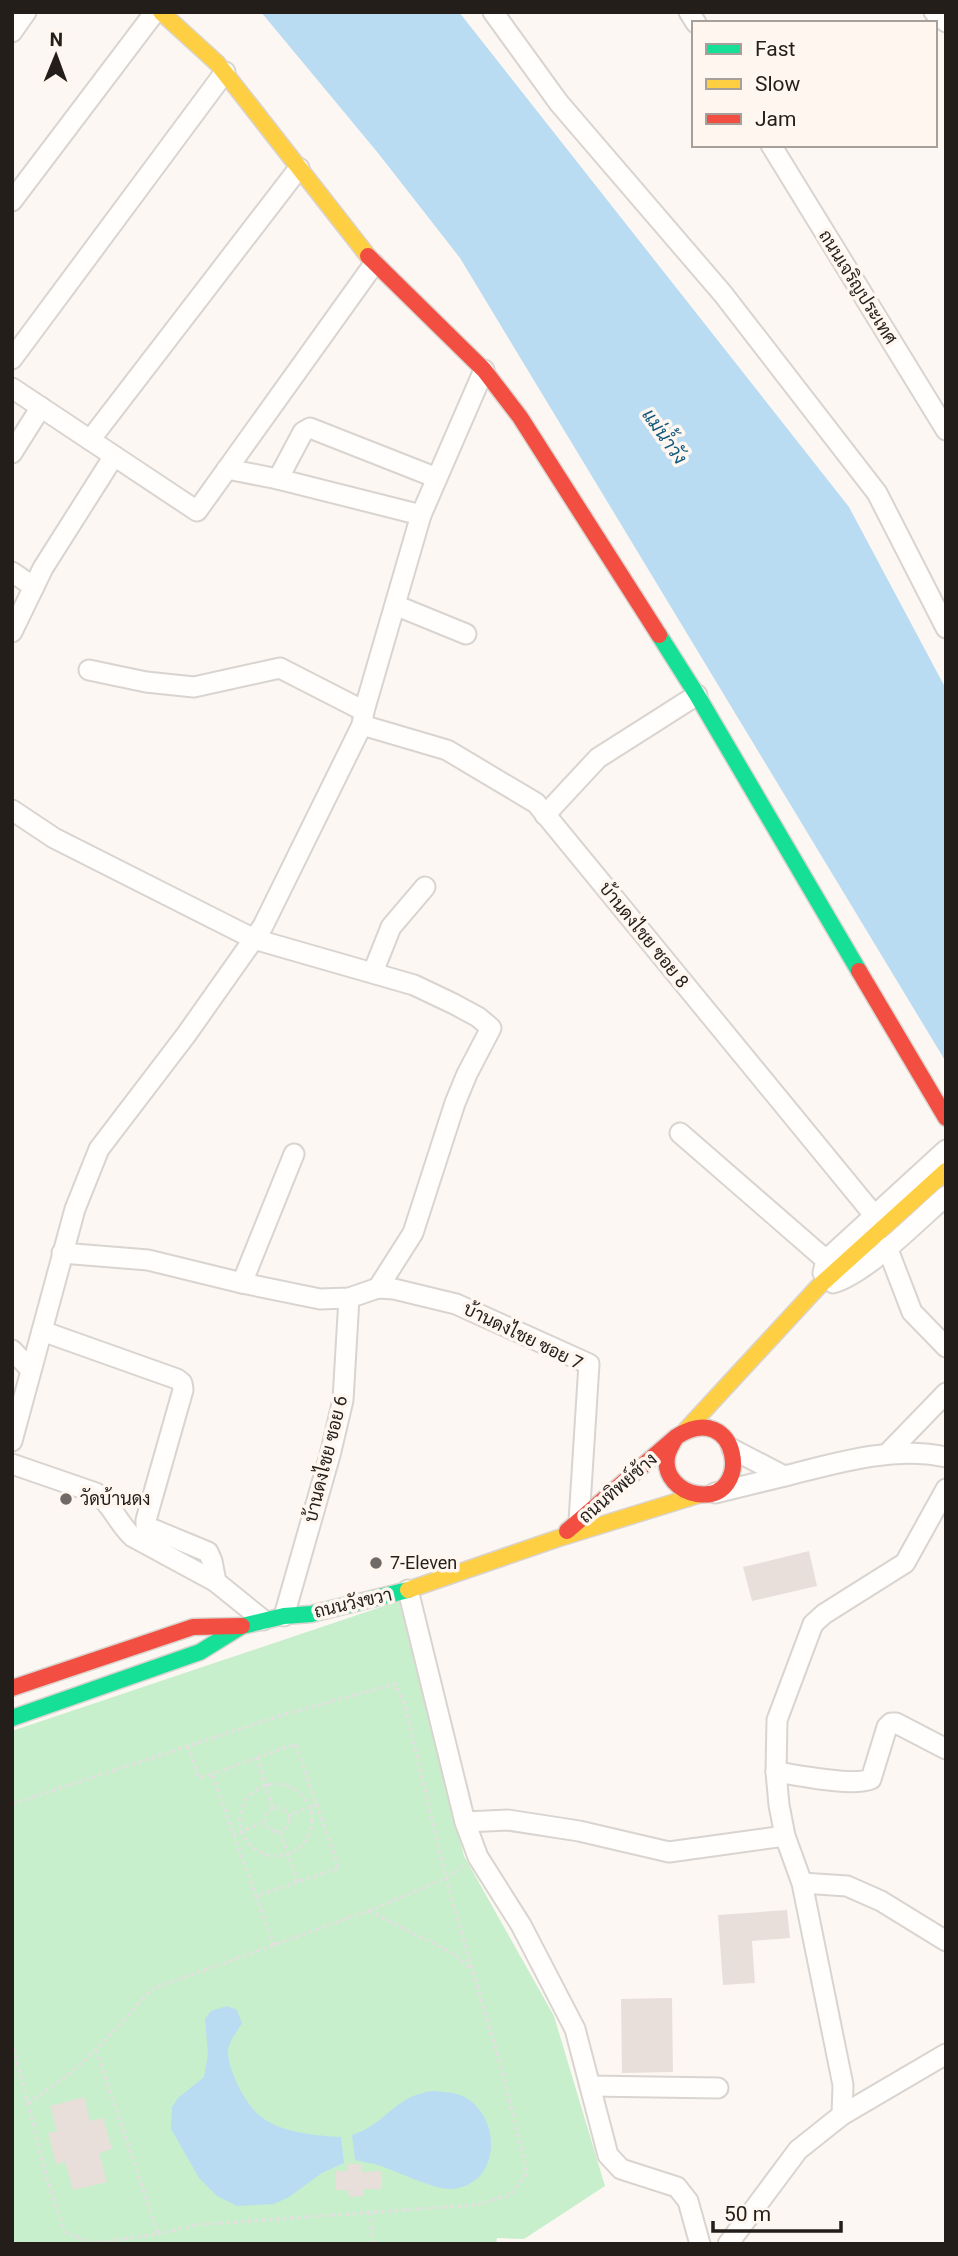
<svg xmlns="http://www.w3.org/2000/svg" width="958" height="2256" font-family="Roboto,Sarabun,sans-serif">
  <rect width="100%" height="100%" fill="#fcf7f2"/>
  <path fill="#c7efcb" d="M399 1601 464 1856 554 2016 605 2186 524 2239 497 2238 496 2244H12V1731Z"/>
  <g fill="#b9dcf3">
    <path d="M261 12H459L849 507 946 689V1062L460 258 378 153Z"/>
    <path d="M227 2006 237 2010 242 2023C237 2032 228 2042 228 2052 228 2070 245 2103 259 2115 277 2132 317 2136 341 2137L344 2163 322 2173 289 2197 274 2204 237 2206 217 2196 199 2178 171 2129 172 2107 178 2098 204 2077 208 2054 205 2019 211 2011Z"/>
    <path d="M432 2091C445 2092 458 2092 468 2099 503 2123 499 2185 452 2189 435 2190 398 2172 381 2166 373 2163 363 2162 355 2160L352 2135C387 2124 392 2097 432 2091Z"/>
  </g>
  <g fill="#e9dfda">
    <path d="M809 1551 817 1586 752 1601 743 1567Z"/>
    <path d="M787 1910 790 1938 752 1941 755 1983 723 1985 718 1915Z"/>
    <path d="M672 1998 673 2072 622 2073 621 1999Z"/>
    <path d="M84 2097 90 2121 103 2118 112 2149 99 2153 107 2182 73 2190 65 2162 56 2164 48 2133 57 2131 50 2106Z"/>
    <path d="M347 2164H362V2172L381 2171 382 2189H363L364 2196 349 2197 348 2190H336V2171H347Z"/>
  </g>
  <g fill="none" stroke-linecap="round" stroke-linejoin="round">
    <defs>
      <g id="street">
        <path d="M493 12 559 103 723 294 877 493 946 628"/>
        <path d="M689 12 696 23"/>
        <path d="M934 12 946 22"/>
        <path d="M12 32 26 12"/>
        <path d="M771 145 946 430"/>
        <path d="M12 201 155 12"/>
        <path d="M12 359 225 72"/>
        <path d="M12 388 197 511 374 264"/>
        <path d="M90 440 299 168"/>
        <path d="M12 453 41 407"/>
        <path d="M227 469 278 479 421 515"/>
        <path d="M278 479 303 432 310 428 437 478"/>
        <path d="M12 572 34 587"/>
        <path d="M395 605 466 634"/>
        <path d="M12 632 43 568 114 456"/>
        <path d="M89 670 146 682 194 687 280 668 364 711"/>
        <path d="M362 725 447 750 536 803 874 1215"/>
        <path d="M12 810 54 838 254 939 414 985 454 1004 478 1017 491 1028 467 1074 455 1103 413 1233 378 1288"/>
        <path d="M545 815 598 758 697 695"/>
        <path d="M373 972 391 927 425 887"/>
        <path d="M680 1133 826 1260"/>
        <path d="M887 1247 912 1312 946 1347"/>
        <path d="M62 1253 148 1260 242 1283 320 1299 349 1298 378 1288 394 1289 456 1304 589 1364 579 1521"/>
        <path d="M823 1273 826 1260 946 1150"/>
        <path d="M242 1283 294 1154"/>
        <path d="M833 1283C867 1273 917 1221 946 1196"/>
        <path d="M42 1331 177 1379 182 1383 183 1390 146 1520V1525L150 1528 208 1552 212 1561 216 1582 263 1620"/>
        <path d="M12 1350 31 1370"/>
        <path d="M12 1441 75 1209 99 1149 186 1035 263 926 362 725 364 711 421 515 484 370"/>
        <path d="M732 1449 784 1476"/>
        <path d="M887 1454 946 1393"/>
        <path d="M12 1464 96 1493C112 1504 118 1524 133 1537L216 1582"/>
        <path d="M715 1493C739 1487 765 1481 789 1475 840 1462 893 1446 946 1457"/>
        <path d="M408 1590 465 1822 478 1857 521 1925 575 2029 608 2155 621 2169 677 2187 688 2201 700 2244"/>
        <path d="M284 1616 330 1455 343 1400 349 1298"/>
        <path d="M776 1772C797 1775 853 1787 871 1779L887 1727 891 1723H896L946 1749"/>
        <path d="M465 1822 508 1820 579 1831 669 1852 785 1836"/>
        <path d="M802 1883 847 1886 881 1901 946 1941"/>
        <path d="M590 2086 718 2088"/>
        <path d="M842 2115 843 2085 802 1883 785 1836 779 1805 776 1772 777 1720 813 1624 824 1614 905 1563 946 1489"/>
        <path d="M728 2244 798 2150 842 2115 946 2054"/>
      </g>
      <g id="fast">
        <path d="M659 635 697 695 859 971"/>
        <path d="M12 1718 200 1652 242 1626 284 1616 311 1614 408 1590"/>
      </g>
      <g id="slow">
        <path d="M161 12 217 63 368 256"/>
        <path d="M686 1430 818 1287 946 1171"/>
        <path d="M408 1590 559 1538 698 1495"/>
      </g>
      <g id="jam">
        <path d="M368 256 484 370 520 417 659 635"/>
        <path d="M859 971 946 1118"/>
        <path d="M567 1531 676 1437C739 1396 755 1503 697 1494 679 1491 664 1476 667 1457 668 1450 673 1443 676 1437"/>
        <path d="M12 1688 193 1627 242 1626"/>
      </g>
    </defs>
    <use href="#street" stroke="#d9d4cf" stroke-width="23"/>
    <use href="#fast" stroke="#d9d4cf" stroke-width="19"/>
    <use href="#slow" stroke="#d9d4cf" stroke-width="19"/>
    <use href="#jam" stroke="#d9d4cf" stroke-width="19"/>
    <g stroke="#e2e1df" stroke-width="3.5" stroke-dasharray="3.5 3.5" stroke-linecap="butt">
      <path d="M188 1746 199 1778 212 1774 256 1896 339 1868 295 1744 212 1774"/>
      <path d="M257 1757 273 1809"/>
      <circle cx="276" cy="1820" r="36"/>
      <path d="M12 1804 282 1715 395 1684 404 1702 446 1878 504 2078 527 2173 510 2195 476 2205 195 2225 158 2234 95 2243 65 2233 46 2175 12 2042"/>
      <circle cx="277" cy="1820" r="12"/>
      <path d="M288 1816 317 1804"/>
      <path d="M280 1832 298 1882"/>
      <path d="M233 1835 265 1822"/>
      <path d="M256 1896 274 1945"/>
      <path d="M369 1911 454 1954 471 1969"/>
      <path d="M96 2050 158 2234"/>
      <path d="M28 2103 68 2075 96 2050 152 1989 376 1908 446 1878 464 1865"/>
      <path d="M370 2212 373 2244"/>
    </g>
    <use href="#street" stroke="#fffefd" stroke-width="19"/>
    <use href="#fast" stroke="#16e098" stroke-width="16"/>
    <use href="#slow" stroke="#ffcf43" stroke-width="16"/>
    <use href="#jam" stroke="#f24e42" stroke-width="16"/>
  </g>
  <g fill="#6f6a66" stroke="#fff6ef" stroke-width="2.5">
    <circle cx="66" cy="1499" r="7"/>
    <circle cx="376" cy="1563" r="7"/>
  </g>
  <g text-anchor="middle" stroke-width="7" stroke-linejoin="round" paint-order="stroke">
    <g font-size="18" fill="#231e1a" stroke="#fff6ef">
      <text transform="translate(858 287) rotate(58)" y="6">ถนนเจริญประเทศ</text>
      <text transform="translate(644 935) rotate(51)" y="6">บ้านดงไชย ซอย 8</text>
      <text transform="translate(523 1336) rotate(26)" y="6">บ้านดงไชย ซอย 7</text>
      <text transform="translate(326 1459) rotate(-76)" y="6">บ้านดงไชย ซอย 6</text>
      <text transform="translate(618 1488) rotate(-41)" y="6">ถนนทิพย์ช้าง</text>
      <text transform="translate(353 1603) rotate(-13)" y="6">ถนนวังขวา</text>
    </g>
    <g font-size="18" fill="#231e1a" stroke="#fff6ef" text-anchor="start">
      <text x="80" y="1505">วัดบ้านดง</text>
      <text x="390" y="1569">7-Eleven</text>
    </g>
    <g font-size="19" font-style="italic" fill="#0f587e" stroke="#fff6ef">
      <text transform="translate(665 436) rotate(55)" y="7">แม่น้ำวัง</text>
    </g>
  </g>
  <rect width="958" height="2256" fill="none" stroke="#231e1a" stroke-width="28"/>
  <rect x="692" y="21" width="245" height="126" fill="#fff6ef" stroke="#a7a09a" stroke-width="2"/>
  <rect x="706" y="44" width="35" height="10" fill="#16e098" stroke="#a7a09a" stroke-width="2"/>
  <text x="755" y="56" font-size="21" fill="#231e1a">Fast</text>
  <rect x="706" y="79" width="35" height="10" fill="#ffcf43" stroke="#a7a09a" stroke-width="2"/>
  <text x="755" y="91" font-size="21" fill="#231e1a">Slow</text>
  <rect x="706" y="114" width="35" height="10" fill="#f24e42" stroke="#a7a09a" stroke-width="2"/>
  <text x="755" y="126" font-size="21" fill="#231e1a">Jam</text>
  <g transform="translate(56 56) rotate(1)" stroke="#fff6ef" stroke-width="5" paint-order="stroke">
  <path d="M0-5L12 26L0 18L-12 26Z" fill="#231e1a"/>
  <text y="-10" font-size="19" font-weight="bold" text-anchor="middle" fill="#231e1a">N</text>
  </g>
  <path d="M713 2221v10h128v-10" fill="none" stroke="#231e1a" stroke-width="3.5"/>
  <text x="724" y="2221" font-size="21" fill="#231e1a" stroke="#fff6ef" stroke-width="5" paint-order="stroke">50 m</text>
</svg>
